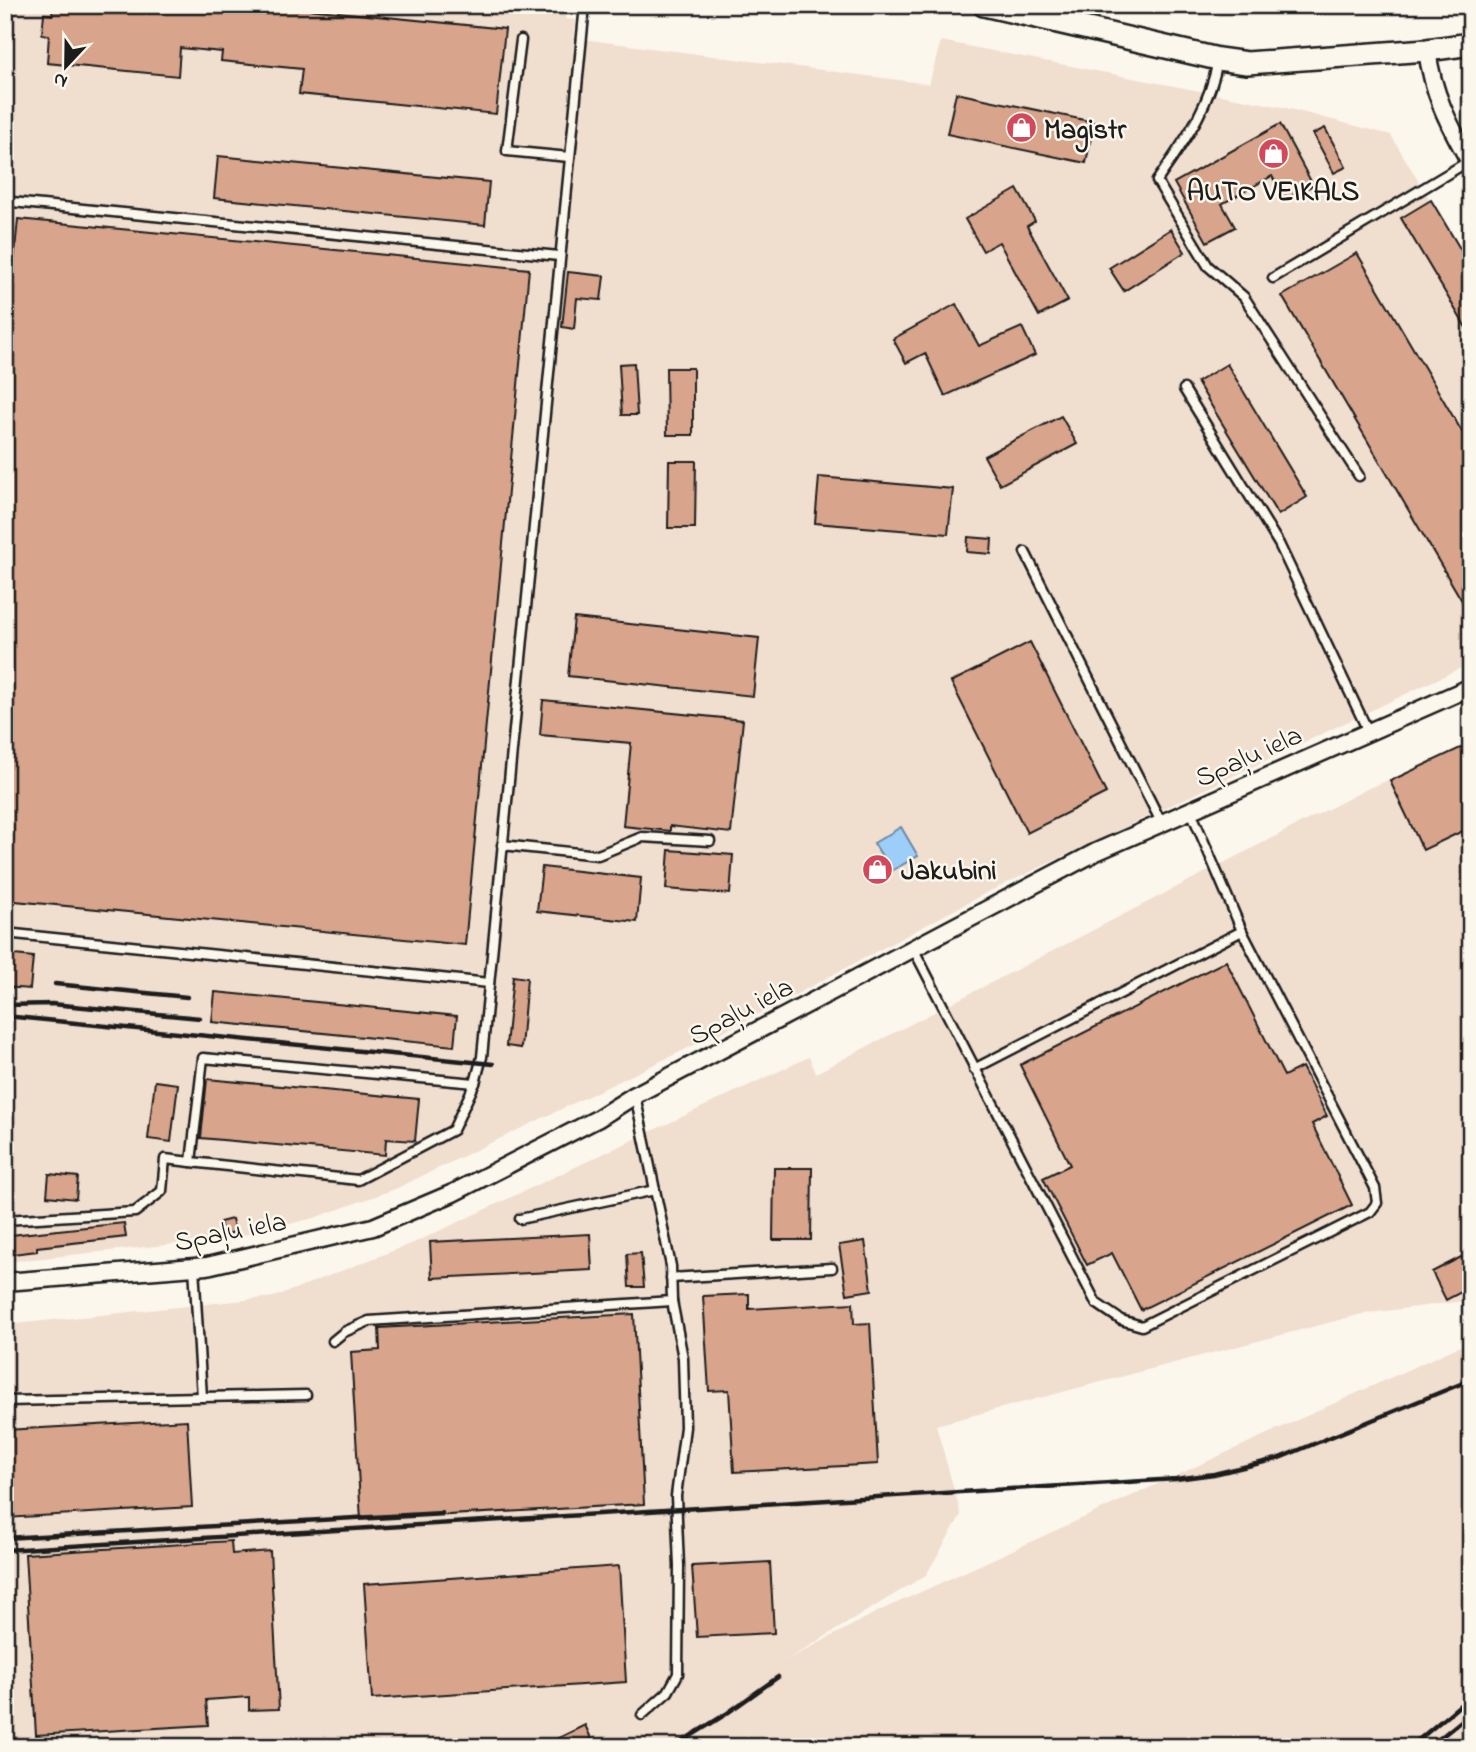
<svg xmlns="http://www.w3.org/2000/svg" width="1476" height="1752" font-family="'Indie Flower',sans-serif">
  <rect width="100%" height="100%" fill="#fbf7ec"/>
  <filter id="ink" filterUnits="userSpaceOnUse"><feTurbulence type="fractalNoise" baseFrequency=".0143" numOctaves="2"/><feDisplacementMap in="SourceGraphic" scale="14" xChannelSelector="R" yChannelSelector="G"/><feConvolveMatrix kernelMatrix="1 2 1 2 8 2 1 2 1" color-interpolation-filters="sRGB"/></filter>
  <g filter="url(#ink)">
    <g fill="#f0decf">
      <path d="M5 5H567L565 19 576 20 574 38 929 84 941 41 1282 107 1391 135 1471 270V663L984 894 765 1011 395 1189 314 1218 231 1238 5 1262Z"/>
      <path d="M1471 747V1300L1362 1314 936 1425 961 1515 926 1575 785 1661 877 1612 1471 1341V1735L1456 1747H5V1325L274 1297 416 1242 809 1057 816 1073 1371 787Z"/>
    </g>
    <path fill="#9ccef9" stroke="#6987a1" stroke-width="2" d="M901 827 918 856 891 871 874 843Z"/>
    <g fill="#d8a58c" stroke="#1c1c1c" stroke-width="2">
      <path d="M53 5H308V9L505 29 496 114 299 94 302 69 221 61 222 52 180 48 178 76 47 63 49 35 42 34 44 14 52 15Z"/>
      <path d="M956 93 1094 122 1086 163 947 134Z"/>
      <path d="M1280 124 1313 185 1285 200 1272 176 1222 204 1235 227 1207 242 1174 183Z"/>
      <path d="M1325 128 1346 167 1334 173 1313 134Z"/>
      <path d="M218 156 489 182 485 225 214 198Z"/>
      <path d="M1017 189 1035 221 1027 226 1068 301 1039 316 999 242 983 251 965 219Z"/>
      <path d="M1431 200 1471 267V336L1401 218Z"/>
      <path d="M18 219 529 269 465 945 5 900V351Z"/>
      <path d="M1171 229 1185 252 1124 291 1109 268Z"/>
      <path d="M1357 253 1471 447V616L1282 296Z"/>
      <path d="M568 272 604 276 601 300 577 298 574 329 562 327Z"/>
      <path d="M956 304 979 346 1022 327 1035 355 945 396 925 353 906 363 893 339Z"/>
      <path d="M634 363 637 415H622L619 364Z"/>
      <path d="M1227 364 1307 497 1278 515 1197 382Z"/>
      <path d="M666 368H693V435H667Z"/>
      <path d="M1061 416 1077 444 1000 485 984 456Z"/>
      <path d="M669 461H696L695 528H668Z"/>
      <path d="M819 477 953 489 948 534 815 523Z"/>
      <path d="M968 537 992 539 991 554 967 552Z"/>
      <path d="M574 618 759 638 753 696 568 676Z"/>
      <path d="M1030 642 1106 793 1027 833 951 682Z"/>
      <path d="M543 700 743 720 731 833 670 826V831L623 826 631 743 540 735Z"/>
      <path d="M1471 743V827L1423 850 1390 781Z"/>
      <path d="M669 850 733 855 730 894 666 889Z"/>
      <path d="M542 867 641 878 637 922 537 911Z"/>
      <path d="M5 954 33 957 30 989 5 987Z"/>
      <path d="M1226 961 1284 1076 1302 1067 1327 1116 1312 1124 1352 1205 1141 1310 1112 1253 1087 1265 1043 1178 1070 1165 1020 1065Z"/>
      <path d="M513 976 527 978 521 1048 506 1046Z"/>
      <path d="M215 992 457 1016 454 1046 212 1022Z"/>
      <path d="M207 1079 419 1099 415 1141 386 1139 385 1155 201 1138Z"/>
      <path d="M155 1081 178 1084 171 1142 148 1139Z"/>
      <path d="M774 1168H812L811 1240H773Z"/>
      <path d="M49 1174 78 1177 76 1199 47 1196Z"/>
      <path d="M232 1219 235 1232 223 1235 220 1222Z"/>
      <path d="M124 1223 126 1237 37 1247V1251L13 1254 11 1235Z"/>
      <path d="M590 1234 592 1270 432 1278 430 1242Z"/>
      <path d="M865 1241 872 1290 847 1294 839 1245Z"/>
      <path d="M1471 1252V1287L1446 1300 1432 1272Z"/>
      <path d="M641 1253 644 1287H629L627 1254Z"/>
      <path d="M749 1294V1309L853 1303 854 1324 870 1323 878 1464 734 1472 729 1390 709 1391 703 1296Z"/>
      <path d="M634 1314 644 1504 361 1520 351 1352 380 1350 379 1328Z"/>
      <path d="M187 1420 192 1507 5 1518V1430Z"/>
      <path d="M231 1541 232 1554 270 1551 279 1709 249 1710V1697L206 1700 208 1725 36 1735 25 1554Z"/>
      <path d="M770 1562 774 1633 697 1637 692 1566Z"/>
      <path d="M619 1566 626 1682 372 1699 364 1584Z"/>
      <path d="M585 1725 595 1747H540Z"/>
    </g>
    <g fill="none" stroke-linecap="round" stroke-linejoin="round">
      <defs>
        <g id="lane">
          <path d="M485 5 504 7V5"/>
          <path d="M504 7 522 5"/>
          <path d="M521 40 507 151 569 157"/>
          <path d="M1218 60C1209 109 1184 141 1157 181L1208 266 1244 297 1359 476"/>
          <path d="M5 204 12 202 559 256"/>
          <path d="M1273 278 1469 161"/>
          <path d="M1184 389 1279 544 1368 731"/>
          <path d="M1025 552 1161 822"/>
          <path d="M502 845 598 855 642 837 710 841"/>
          <path d="M5 933 489 983"/>
          <path d="M913 948 1096 1303 1121 1320 1142 1326 1370 1212 1377 1203 1375 1188 1242 931 1190 809"/>
          <path d="M974 1069 1242 931"/>
          <path d="M635 1095 671 1266 672 1301 683 1358 685 1427 676 1496 679 1566 678 1674 668 1692 642 1715"/>
          <path d="M191 1162 358 1180 453 1130 475 1083 482 1057 585 5"/>
          <path d="M520 1219 655 1190"/>
          <path d="M5 1220 135 1212 162 1191 165 1159 191 1162 203 1058 475 1083"/>
          <path d="M194 1267 202 1397"/>
          <path d="M671 1278 832 1268"/>
          <path d="M333 1341 344 1332 369 1321 672 1301"/>
          <path d="M5 1401 306 1395"/>
        </g>
        <g id="street">
          <path d="M1427 50C1433 96 1449 124 1471 164"/>
          <path d="M5 1282 207 1266 373 1227 453 1193 597 1119 635 1095 1096 852 1471 687"/>
        </g>
        <path id="secondary" d="M984 5 1218 59 1247 63 1427 50 1471 44"/>
      </defs>
      <use href="#lane" stroke="#1c1c1c" stroke-width="13"/>
      <use href="#street" stroke="#1c1c1c" stroke-width="21"/>
      <use href="#secondary" stroke="#1c1c1c" stroke-width="26"/>
      <use href="#lane" stroke="#fbf7ec" stroke-width="8"/>
      <use href="#street" stroke="#fbf7ec" stroke-width="16"/>
      <use href="#secondary" stroke="#fbf7ec" stroke-width="21"/>
      <g stroke="#1c1c1c" stroke-width="4.5">
        <path d="M55 984 187 997"/>
        <path d="M5 1005 52 1004 200 1018"/>
        <path d="M5 1016 493 1064"/>
        <path d="M5 1538 442 1513"/>
        <path d="M5 1550 1176 1479 1214 1474 1277 1459 1463 1383"/>
        <path d="M673 1747 726 1714 778 1677"/>
        <path d="M1410 1747 1471 1696"/>
        <path d="M1429 1747 1471 1713"/>
      </g>
    </g>
  </g>
  <defs>
    <symbol id="shop-disc" viewBox="-11 -11 22 22"><circle r="9.5" fill="#d1495b" stroke="#fbf7ec"/><path d="M-5-2.5h2.3a2.7 3.5 0 0 1 5.4 0H5L5.5 6h-11ZM-1.5-2.5h3a1.5 2.3 0 0 0-3 0Z" fill="#fff"/></symbol>
  </defs>
  <g fill-rule="evenodd">
    <use href="#shop-disc" x="1004" y="110" width="35" height="35"/>
    <use href="#shop-disc" x="1256" y="136" width="35" height="35"/>
    <use href="#shop-disc" x="860" y="852" width="35" height="35"/>
  </g>
  <g text-anchor="middle" stroke-width="5" stroke-linejoin="round" paint-order="stroke">
    <g font-size="28" font-weight="bold" fill="#1c1c1c" stroke="#fbf7ec" text-anchor="start">
      <text x="1044" y="138">Magistr</text>
      <text x="1273" y="200" text-anchor="middle">AUTO VEIKALS</text>
      <text x="901" y="879">Jakubini</text>
    </g>
    <g font-size="28" fill="#1c1c1c" stroke="#fbf7ec">
      <text transform="translate(1248 755) rotate(-24)" y="10">Spaļu iela</text>
      <text transform="translate(740 1010) rotate(-28)" y="10">Spaļu iela</text>
      <text transform="translate(230 1230) rotate(-11)" y="10">Spaļu iela</text>
    </g>
  </g>
  <rect width="1476" height="1752" fill="none" stroke="#fbf7ec" stroke-width="28"/>
  <rect x="14" y="14" width="1448" height="1724" fill="none" stroke="#1c1c1c" stroke-width="2.5" filter="url(#ink)"/>
  <g transform="translate(66 66) rotate(202)" stroke="#fbf7ec" stroke-width="5" paint-order="stroke">
  <path d="M0-5L12 26L0 18L-12 26Z" fill="#1c1c1c"/>
  <text y="-10" font-size="19" font-weight="bold" text-anchor="middle" fill="#1c1c1c">N</text>
  </g>
</svg>
